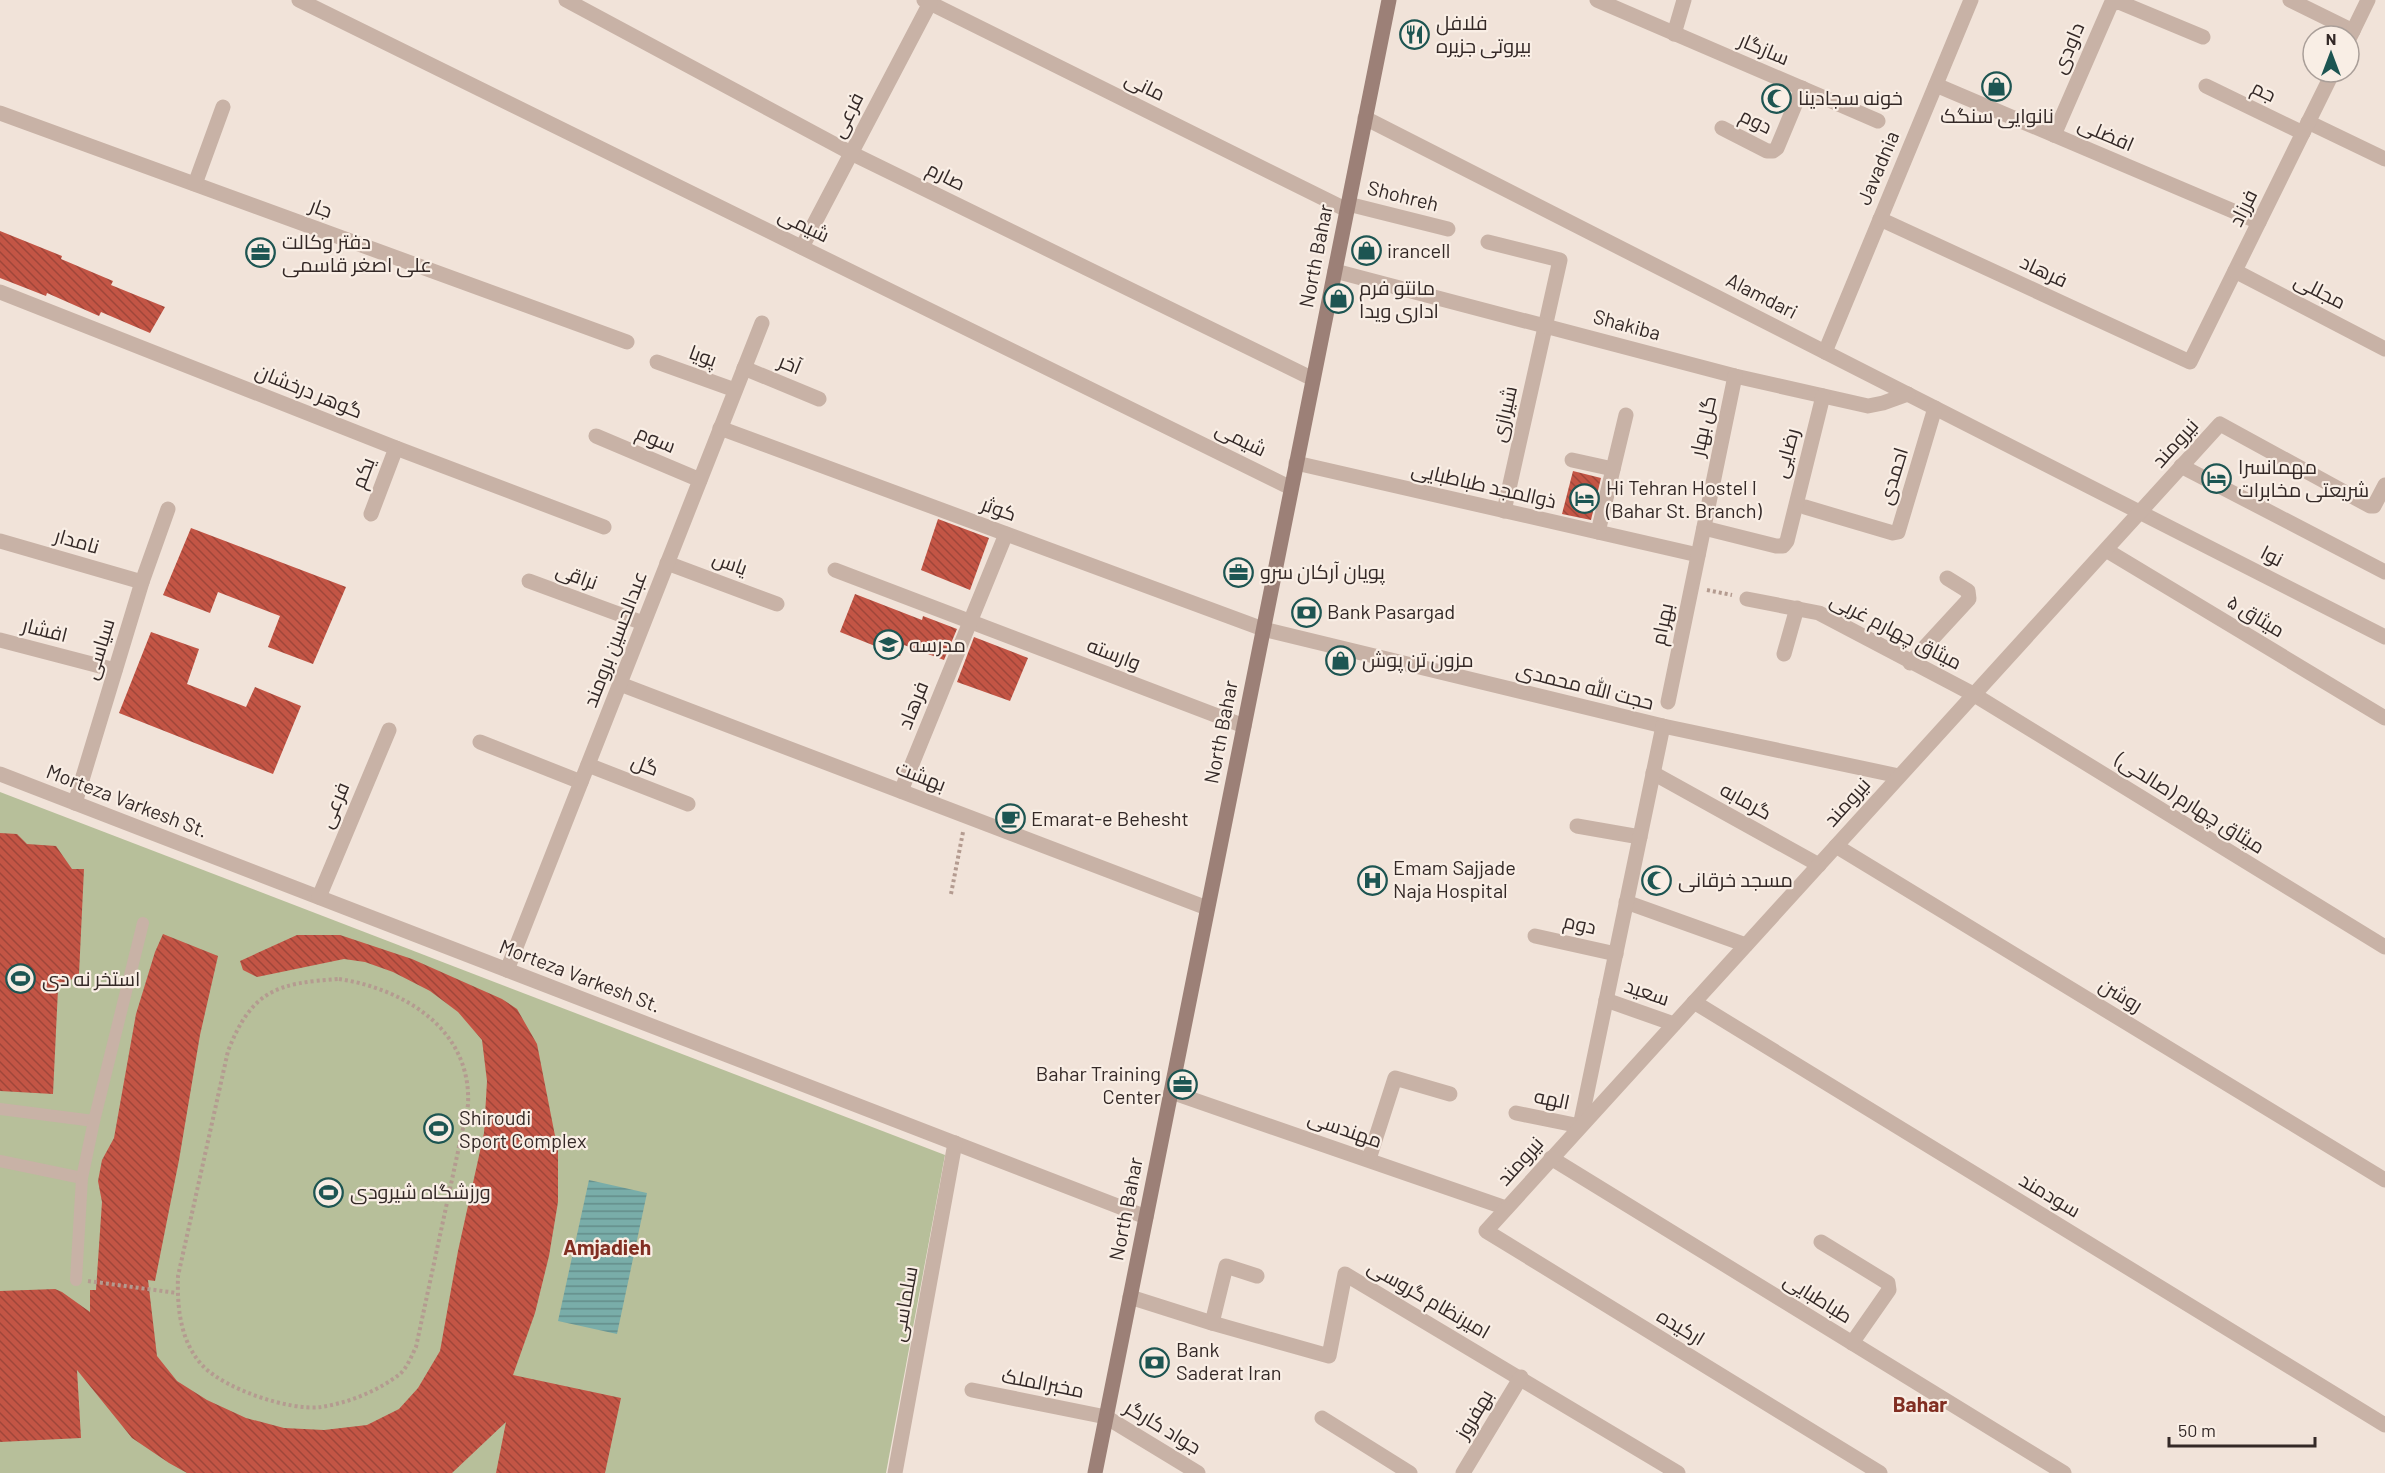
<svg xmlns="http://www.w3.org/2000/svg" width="2385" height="1473" font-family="Barlow,Cairo,sans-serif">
  <defs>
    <pattern id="water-rules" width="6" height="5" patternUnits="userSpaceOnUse" patternTransform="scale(1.5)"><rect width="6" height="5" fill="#79ada9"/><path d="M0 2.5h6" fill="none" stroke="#648d8a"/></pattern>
    <pattern id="building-back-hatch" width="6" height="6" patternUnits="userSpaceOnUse" patternTransform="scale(1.5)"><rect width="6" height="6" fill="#c35545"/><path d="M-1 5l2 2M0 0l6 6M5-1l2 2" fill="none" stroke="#9f463a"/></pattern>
  </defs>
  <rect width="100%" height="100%" fill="#f1e3d9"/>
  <path fill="#b7bf9a" d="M0 792 945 1155 886 1473H0Z"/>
  <path fill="url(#water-rules)" d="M589 1180 647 1193 617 1334 558 1321Z"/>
  <g fill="url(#building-back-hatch)">
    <path d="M0 231 62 256 61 259 113 281 111 285 165 307 150 333 101 312 99 316 47 293 46 296 0 278Z"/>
    <path d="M1573 471 1601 478 1591 520 1562 514Z"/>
    <path d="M938 519 989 538 970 590 921 570Z"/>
    <path d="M191 528 346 587 313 664 268 647 280 616 218 592 210 613 163 595Z"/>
    <path d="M855 594 922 620 923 616 957 629 944 660 904 645 900 656 840 632Z"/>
    <path d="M151 632 199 649 187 684 246 707 255 687 301 706 273 774 119 713Z"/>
    <path d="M974 637 1028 658 1010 701 957 682Z"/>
    <path d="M0 833 17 834 27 844 56 846 72 869H84L79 974 58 989 53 1094 0 1091Z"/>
    <path d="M163 934 218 956 200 1035 179 1160 155 1281 148 1280 157 1356 177 1381 207 1400 246 1418 284 1428 324 1430 367 1425 399 1409 418 1388 440 1351 458 1251 484 1133 487 1081 482 1040 458 1012 430 991 393 972 365 962 344 959 257 977 243 970 240 961 297 935H340L412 959 502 999 517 1009 537 1044 558 1151V1202L549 1256 535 1313 513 1375 621 1398 605 1473H496L506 1422 452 1473H187L169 1463 132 1438 77 1370 81 1438 0 1442V1291L55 1289 62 1292 90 1312V1290H96L102 1202 98 1181 102 1160 114 1138 136 1014 155 952Z"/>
  </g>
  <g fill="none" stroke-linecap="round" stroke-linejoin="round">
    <g stroke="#b49b90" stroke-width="4" stroke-dasharray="3 3" stroke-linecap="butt">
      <path d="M1707 590 1732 595"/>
      <path d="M951 894 963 832"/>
      <path d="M339 979C405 989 472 1030 468 1105L416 1347C412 1355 407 1368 400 1374 378 1391 348 1403 321 1407 289 1411 225 1389 203 1366 180 1342 177 1307 178 1276L228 1051C252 990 277 983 339 979Z"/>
      <path d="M88 1281 177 1293"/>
    </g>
    <g stroke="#c8b2a6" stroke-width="12">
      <path d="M0 1109 94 1121"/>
      <path d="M0 1161 82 1178"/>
      <path d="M76 1280 82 1178 94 1121 143 923"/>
    </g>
    <g stroke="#c8b2a6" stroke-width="15">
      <path d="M299 0 1291 488"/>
      <path d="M566 0 851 153 1313 379"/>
      <path d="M924 0 1347 210"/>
      <path d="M1597 0 1878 121"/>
      <path d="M2290 0 2353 31"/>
      <path d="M1674 34 1684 0"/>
      <path d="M2349 39 2368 0"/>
      <path d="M1936 85 2259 222"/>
      <path d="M2206 86 2303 133"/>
      <path d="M0 113 627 342"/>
      <path d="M1365 118 2385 637"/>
      <path d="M2308 122 2385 159"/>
      <path d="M1722 128 1767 151H1773L1777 148 1802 88"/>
      <path d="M2054 135 2111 4 2119 2 2203 37"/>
      <path d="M195 184 223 107"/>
      <path d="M1348 204 1448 229"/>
      <path d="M1880 219 2190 362 2333 72"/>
      <path d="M1488 242 1560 260 1504 511"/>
      <path d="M802 247 930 3"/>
      <path d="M1335 271 1735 376 1868 406 1883 403 1908 394"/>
      <path d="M2235 271 2385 349"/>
      <path d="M0 292 396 448 604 527"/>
      <path d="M1825 352 1971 0"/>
      <path d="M657 362 735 390"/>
      <path d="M744 368 819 399"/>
      <path d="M720 428 1263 629 1663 726 1899 776"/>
      <path d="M596 436 700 480"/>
      <path d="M1572 460 1613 469"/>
      <path d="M1296 463 1698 555"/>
      <path d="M2181 466 2385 572"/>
      <path d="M1805 507 1893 533 1898 532 1935 408"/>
      <path d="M371 514 396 448"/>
      <path d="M1704 528 1776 546H1783L1787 541 1823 396"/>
      <path d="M1598 532 1626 415"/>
      <path d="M0 541 142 582"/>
      <path d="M2106 550 2385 718"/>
      <path d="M667 563 777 604"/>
      <path d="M835 570 1244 726"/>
      <path d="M529 581 643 623"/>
      <path d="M1747 599 1819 613 1973 694 2385 947"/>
      <path d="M0 640 115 670"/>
      <path d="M1784 654 1797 608"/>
      <path d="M1910 663 1969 599 1968 591 1947 578"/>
      <path d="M620 684 1207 908"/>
      <path d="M1668 702 1735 376"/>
      <path d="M480 742 581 782"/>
      <path d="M588 765 688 804"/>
      <path d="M1653 773 1819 865"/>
      <path d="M0 774 1146 1217"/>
      <path d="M901 791 1006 534"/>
      <path d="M75 803 142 582 168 509"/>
      <path d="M1577 826 1640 837"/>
      <path d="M1836 846 2385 1180"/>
      <path d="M319 897 389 730"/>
      <path d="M1626 902 1746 945"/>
      <path d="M1535 936 1616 954"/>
      <path d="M507 970 762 323"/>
      <path d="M1606 1000 1674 1024"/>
      <path d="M1694 1002 2385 1425"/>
      <path d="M1171 1092 1506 1208"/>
      <path d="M1516 1113 1580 1126 1663 726"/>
      <path d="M1551 1158 2064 1473"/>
      <path d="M1369 1159 1395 1078 1450 1094"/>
      <path d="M1821 1242 1888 1283 1889 1290 1852 1343"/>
      <path d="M1130 1297 1212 1323 1329 1356 1345 1274 1678 1473"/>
      <path d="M1212 1323 1226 1266 1257 1276"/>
      <path d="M972 1390 1106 1417 1198 1473"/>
      <path d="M1322 1418 1410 1473"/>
      <path d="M895 1473 955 1143"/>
      <path d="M1463 1473 1521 1377"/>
      <path d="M1880 1473 1486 1231 2220 424 2370 506H2374L2385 485"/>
    </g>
    <path stroke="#9c8077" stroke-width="15" d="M1095 1473 1389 0"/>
  </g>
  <defs>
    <symbol id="restaurant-ring" viewBox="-11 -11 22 22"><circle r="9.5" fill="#f9eee5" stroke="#1d5552" stroke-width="1.5"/><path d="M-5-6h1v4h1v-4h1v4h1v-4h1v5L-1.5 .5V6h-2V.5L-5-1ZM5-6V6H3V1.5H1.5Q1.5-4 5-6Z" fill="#1d5552"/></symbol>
    <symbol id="shop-ring" viewBox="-11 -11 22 22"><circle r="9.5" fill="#f9eee5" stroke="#1d5552" stroke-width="1.5"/><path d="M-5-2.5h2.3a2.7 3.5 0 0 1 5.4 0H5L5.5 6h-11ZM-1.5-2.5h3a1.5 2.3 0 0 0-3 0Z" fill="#1d5552"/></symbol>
    <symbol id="mosque-ring" viewBox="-11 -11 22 22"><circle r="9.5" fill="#f9eee5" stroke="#1d5552" stroke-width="1.5"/><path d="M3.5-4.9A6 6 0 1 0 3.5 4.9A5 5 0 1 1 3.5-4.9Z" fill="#1d5552"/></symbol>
    <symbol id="office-ring" viewBox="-11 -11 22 22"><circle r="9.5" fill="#f9eee5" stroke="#1d5552" stroke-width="1.5"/><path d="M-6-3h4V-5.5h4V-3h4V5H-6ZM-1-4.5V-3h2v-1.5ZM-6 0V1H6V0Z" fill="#1d5552"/></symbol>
    <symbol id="hotel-ring" viewBox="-11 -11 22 22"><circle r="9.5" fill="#f9eee5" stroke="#1d5552" stroke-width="1.5"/><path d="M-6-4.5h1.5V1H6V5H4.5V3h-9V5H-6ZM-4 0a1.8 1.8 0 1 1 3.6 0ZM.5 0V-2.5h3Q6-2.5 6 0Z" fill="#1d5552"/></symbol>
    <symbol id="bank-ring" viewBox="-11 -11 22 22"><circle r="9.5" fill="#f9eee5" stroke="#1d5552" stroke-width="1.5"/><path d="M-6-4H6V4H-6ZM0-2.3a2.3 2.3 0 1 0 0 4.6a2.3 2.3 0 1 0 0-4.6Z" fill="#1d5552"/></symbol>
    <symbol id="school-ring" viewBox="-11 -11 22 22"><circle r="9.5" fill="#f9eee5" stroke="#1d5552" stroke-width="1.5"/><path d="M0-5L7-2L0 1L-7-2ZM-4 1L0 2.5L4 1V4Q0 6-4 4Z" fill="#1d5552"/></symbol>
    <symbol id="cafe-ring" viewBox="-11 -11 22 22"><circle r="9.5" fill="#f9eee5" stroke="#1d5552" stroke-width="1.5"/><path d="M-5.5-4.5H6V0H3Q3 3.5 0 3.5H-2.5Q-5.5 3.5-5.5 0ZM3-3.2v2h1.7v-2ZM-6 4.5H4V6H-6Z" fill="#1d5552"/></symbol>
    <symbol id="hospital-ring" viewBox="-11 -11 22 22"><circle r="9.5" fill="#f9eee5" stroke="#1d5552" stroke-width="1.5"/><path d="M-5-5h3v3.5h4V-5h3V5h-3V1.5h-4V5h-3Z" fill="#1d5552"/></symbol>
    <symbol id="stadium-ring" viewBox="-11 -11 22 22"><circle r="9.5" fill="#f9eee5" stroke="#1d5552" stroke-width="1.5"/><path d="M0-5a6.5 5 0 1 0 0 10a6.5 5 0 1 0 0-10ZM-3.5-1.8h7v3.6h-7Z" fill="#1d5552"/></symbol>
  </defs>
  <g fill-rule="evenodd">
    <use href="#restaurant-ring" x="1398" y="18" width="33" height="33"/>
    <use href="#shop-ring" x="1980" y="70" width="33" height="33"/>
    <use href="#mosque-ring" x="1760" y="82" width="33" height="33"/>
    <use href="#shop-ring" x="1350" y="234" width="33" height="33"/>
    <use href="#office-ring" x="244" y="236" width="33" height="33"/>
    <use href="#shop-ring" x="1322" y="282" width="33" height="33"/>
    <use href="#hotel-ring" x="2200" y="462" width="33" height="33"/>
    <use href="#hotel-ring" x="1568" y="482" width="33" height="33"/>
    <use href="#office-ring" x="1222" y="556" width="33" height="33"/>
    <use href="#bank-ring" x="1290" y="596" width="33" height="33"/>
    <use href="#school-ring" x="872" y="628" width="33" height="33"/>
    <use href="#shop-ring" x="1324" y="644" width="33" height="33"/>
    <use href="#cafe-ring" x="994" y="802" width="33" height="33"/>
    <use href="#hospital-ring" x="1356" y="864" width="33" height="33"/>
    <use href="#mosque-ring" x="1640" y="864" width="33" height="33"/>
    <use href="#stadium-ring" x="4" y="962" width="33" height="33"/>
    <use href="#office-ring" x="1166" y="1068" width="33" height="33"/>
    <use href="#stadium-ring" x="422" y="1112" width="33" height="33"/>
    <use href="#stadium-ring" x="312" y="1176" width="33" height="33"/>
    <use href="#bank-ring" x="1138" y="1346" width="33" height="33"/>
  </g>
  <g text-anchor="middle" stroke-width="4.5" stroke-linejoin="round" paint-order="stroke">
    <g font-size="20" fill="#342927" stroke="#f9eee5" text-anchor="start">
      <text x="1436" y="30">فلافل<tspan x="1436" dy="23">بیروتی جزیره</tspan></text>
      <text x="1798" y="105">خونه سجادینا</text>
      <text x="1997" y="123" text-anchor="middle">نانوایی سنگک</text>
      <text x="282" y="249">دفتر وکالت<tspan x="282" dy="23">علی اصغر قاسمی</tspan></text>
      <text x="1387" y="258">irancell</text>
      <text x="1359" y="295">مانتو فرم<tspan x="1359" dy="23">اداری ویدا</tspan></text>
      <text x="2238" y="474">مهمانسرا<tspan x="2238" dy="23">شریعتی مخابرات</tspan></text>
      <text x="1606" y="495">Hi Tehran Hostel I<tspan x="1606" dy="23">(Bahar St. Branch)</tspan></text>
      <text x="1260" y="579">پویان آرکان سرو</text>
      <text x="1327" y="619">Bank Pasargad</text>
      <text x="909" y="652">مدرسه</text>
      <text x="1362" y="667">مزون تن پوش</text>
      <text x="1031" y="826">Emarat-e Behesht</text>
      <text x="1393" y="875">Emam Sajjade<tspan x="1393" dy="23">Naja Hospital</tspan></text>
      <text x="1678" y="887">مسجد خرقانی</text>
      <text x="42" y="986">استخر نه دی</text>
      <text x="1161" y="1081" text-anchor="end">Bahar Training<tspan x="1161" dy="23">Center</tspan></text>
      <text x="459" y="1125">Shiroudi<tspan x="459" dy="23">Sport Complex</tspan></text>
      <text x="350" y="1199">ورزشگاه شیرودی</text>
      <text x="1176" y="1357">Bank<tspan x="1176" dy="23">Saderat Iran</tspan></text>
    </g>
    <g font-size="20" fill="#342927" stroke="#f9eee5">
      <text transform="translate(2068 48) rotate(-67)" y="7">داودی</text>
      <text transform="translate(1764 49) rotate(23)" y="7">سازگار</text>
      <text transform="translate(1145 86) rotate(26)" y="7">مانی</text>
      <text transform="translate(2264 91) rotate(26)" y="7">جم</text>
      <text transform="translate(847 115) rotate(-63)" y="7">فرعی</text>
      <text transform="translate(1756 121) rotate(26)" y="7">دوم</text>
      <text transform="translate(2106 134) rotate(23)" y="7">افضلی</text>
      <text transform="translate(1878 168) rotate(-67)" y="7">Javadnia</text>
      <text transform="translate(946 176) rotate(26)" y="7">صارم</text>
      <text transform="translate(1403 196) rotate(14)" y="7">Shohreh</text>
      <text transform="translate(321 208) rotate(20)" y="7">جار</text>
      <text transform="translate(2243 208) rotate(-64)" y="7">فرزاد</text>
      <text transform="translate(804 225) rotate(26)" y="7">شیمی</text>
      <text transform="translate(1316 256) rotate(-79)" y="7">North Bahar</text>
      <text transform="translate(2044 271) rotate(25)" y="7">فرهاد</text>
      <text transform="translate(2320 291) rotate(27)" y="7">مجللی</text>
      <text transform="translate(1762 296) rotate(27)" y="7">Alamdari</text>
      <text transform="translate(1627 325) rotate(15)" y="7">Shakiba</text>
      <text transform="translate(703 356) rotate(20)" y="7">پویا</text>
      <text transform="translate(790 364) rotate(22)" y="7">آخر</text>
      <text transform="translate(309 391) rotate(22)" y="7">گوهر درخشان</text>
      <text transform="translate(1504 414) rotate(-77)" y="7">شیرازی</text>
      <text transform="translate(1703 426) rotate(-78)" y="7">گل بهار</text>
      <text transform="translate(656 439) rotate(23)" y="7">سوم</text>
      <text transform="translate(1241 439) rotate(26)" y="7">شیمی</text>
      <text transform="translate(2175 443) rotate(-48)" y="7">نیرومند</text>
      <text transform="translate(1786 453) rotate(-75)" y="7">رضایی</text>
      <text transform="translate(363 473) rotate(-69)" y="7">یکم</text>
      <text transform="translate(1893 476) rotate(-73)" y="7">احمدی</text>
      <text transform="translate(1484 485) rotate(13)" y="7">ذوالمجد طباطبایی</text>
      <text transform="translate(999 509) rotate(20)" y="7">کوثر</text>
      <text transform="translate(77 541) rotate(16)" y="7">نامدار</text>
      <text transform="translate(2272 556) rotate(27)" y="7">نوا</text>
      <text transform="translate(730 563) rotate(20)" y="7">یاس</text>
      <text transform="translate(577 576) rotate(20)" y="7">نراقی</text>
      <text transform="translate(2256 616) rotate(31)" y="7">میثاق ۵</text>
      <text transform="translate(1662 624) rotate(-78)" y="7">بهرام</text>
      <text transform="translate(45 630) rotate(14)" y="7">افشار</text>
      <text transform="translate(1896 631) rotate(27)" y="7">میثاق چهارم غربی</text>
      <text transform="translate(615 639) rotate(-69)" y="7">عبدالحسین برومند</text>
      <text transform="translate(99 649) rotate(-73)" y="7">سیاسی</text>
      <text transform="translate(1114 654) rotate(21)" y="7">وارسته</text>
      <text transform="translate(1585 686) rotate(14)" y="7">حجت الله محمدی</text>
      <text transform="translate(913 705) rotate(-68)" y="7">فرهاد</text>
      <text transform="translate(1221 732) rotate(-79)" y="7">North Bahar</text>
      <text transform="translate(645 765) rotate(21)" y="7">گل</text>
      <text transform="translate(921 776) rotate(21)" y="7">بهشت</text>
      <text transform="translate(127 801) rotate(21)" y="7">Morteza Varkesh St.</text>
      <text transform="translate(1746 801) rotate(29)" y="7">گرمابه</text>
      <text transform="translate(1847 802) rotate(-48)" y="7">نیرومند</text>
      <text transform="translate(2190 803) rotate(32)" y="7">میثاق چهارم (صالحی)</text>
      <text transform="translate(334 805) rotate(-67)" y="7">فرعی</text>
      <text transform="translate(1580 924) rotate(13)" y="7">دوم</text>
      <text transform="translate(580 976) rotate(21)" y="7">Morteza Varkesh St.</text>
      <text transform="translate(1647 992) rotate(19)" y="7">سعید</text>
      <text transform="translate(2121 995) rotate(31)" y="7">روشن</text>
      <text transform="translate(1552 1099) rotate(12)" y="7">الهه</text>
      <text transform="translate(1345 1129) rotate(19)" y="7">مهندسی</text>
      <text transform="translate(1520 1161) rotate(-48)" y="7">نیرومند</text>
      <text transform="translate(2050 1195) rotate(31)" y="7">سودمند</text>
      <text transform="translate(1126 1209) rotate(-79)" y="7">North Bahar</text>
      <text transform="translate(1818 1298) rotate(32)" y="7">طباطبایی</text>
      <text transform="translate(1429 1299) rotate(30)" y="7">امیرنظام گروسی</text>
      <text transform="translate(904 1304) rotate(-80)" y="7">سلماسی</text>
      <text transform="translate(1681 1327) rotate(31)" y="7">ارکیده</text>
      <text transform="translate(1043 1383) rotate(11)" y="7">مخبرالملک</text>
      <text transform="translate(1474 1414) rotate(-59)" y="7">بهفروز</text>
      <text transform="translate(1163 1427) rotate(31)" y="7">جواد کارگر</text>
    </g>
    <g font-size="21" font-weight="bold" fill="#812e22" stroke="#f9eee5">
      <text x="607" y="1255">Amjadieh</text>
      <text x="1920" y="1412">Bahar</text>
    </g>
  </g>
  <g transform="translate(2331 54)"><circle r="28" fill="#f9eee5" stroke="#aa9f99" stroke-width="1.5"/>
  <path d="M0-4.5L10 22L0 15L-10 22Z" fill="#1d5552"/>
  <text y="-9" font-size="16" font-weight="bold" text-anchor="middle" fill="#342927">N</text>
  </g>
  <path d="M2169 1437v9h146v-9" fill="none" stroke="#342927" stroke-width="3"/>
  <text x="2178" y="1437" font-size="18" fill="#342927" stroke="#f9eee5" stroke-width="4.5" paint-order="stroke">50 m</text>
</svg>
